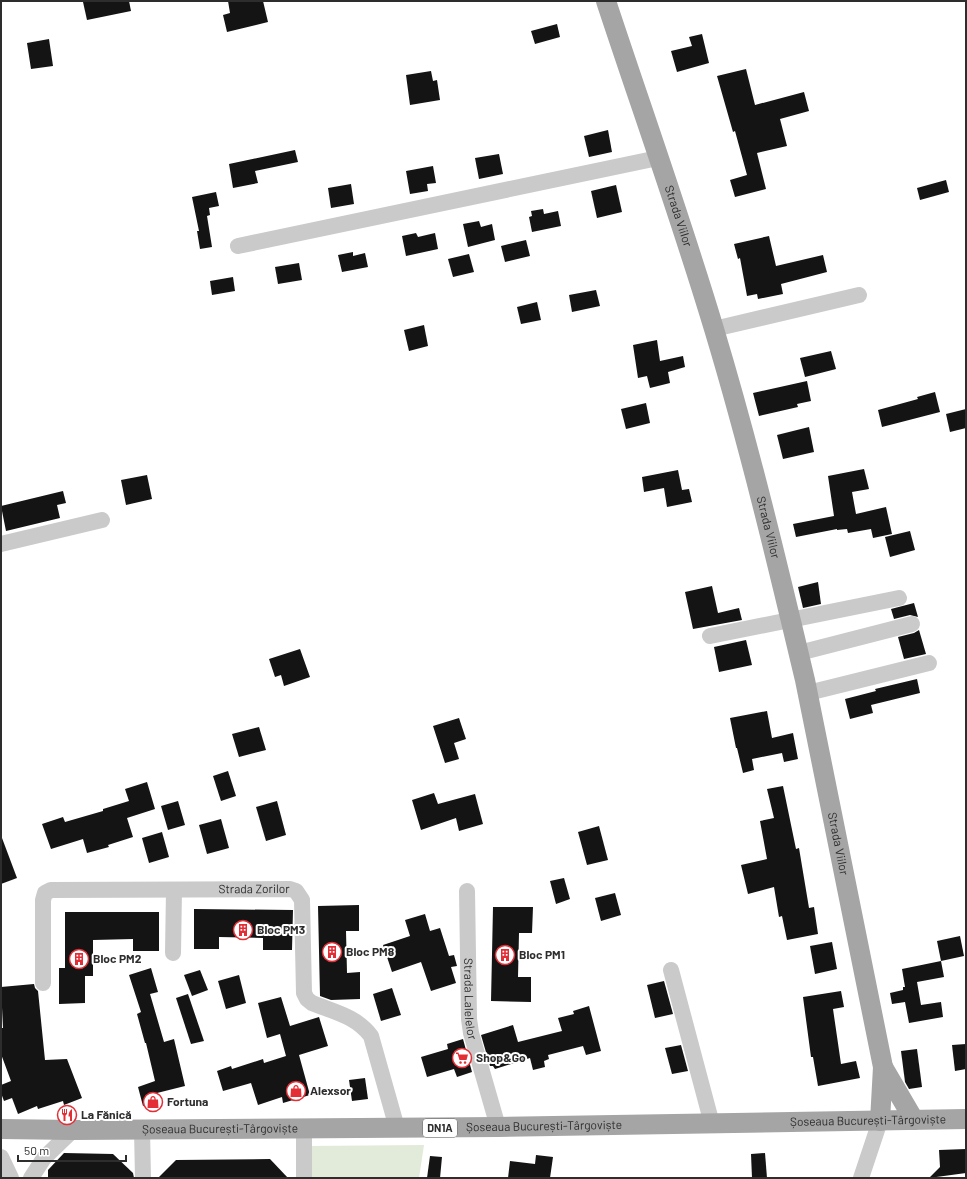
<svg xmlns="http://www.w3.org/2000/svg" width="967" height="1179" font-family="Barlow,sans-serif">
  <rect width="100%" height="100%" fill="#fff"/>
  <path fill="#e2eada" d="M424 1145 419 1178H309L308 1146Z"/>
  <g fill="#141414">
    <path d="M90 1H129L131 11 87 20 83 2Z"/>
    <path d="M228 1H263L268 22 227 32 223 15 230 13Z"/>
    <path d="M557 24 560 37 535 44 531 31Z"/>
    <path d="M702 34 709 63 677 72 671 51 692 46 689 37Z"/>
    <path d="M49 39 53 66 31 69 27 43Z"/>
    <path d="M746 69 755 105 804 92 809 111 780 119 787 146 757 153 766 189 735 197 730 180 747 175 735 131 733 132 717 76Z"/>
    <path d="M431 71 433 81 437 80 440 100 410 105 406 75Z"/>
    <path d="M608 130 612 152 589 157 584 136Z"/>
    <path d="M295 150 298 162 255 171 258 183 233 188 229 164Z"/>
    <path d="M499 154 503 174 479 179 475 158Z"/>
    <path d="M433 166 436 183 427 184 428 191 410 194 406 171Z"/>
    <path d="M946 180 949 192 920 200 917 188Z"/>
    <path d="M351 184 354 204 331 208 328 188Z"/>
    <path d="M616 185 622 212 597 218 591 191Z"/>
    <path d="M216 192 219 206 209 208 210 215 207 216 212 247 200 249 197 231H199L192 197Z"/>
    <path d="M543 209 544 214 558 211 561 226 532 232 529 217 532 216 531 211Z"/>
    <path d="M479 221 481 227 492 224 495 240 468 247 463 224Z"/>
    <path d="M416 233 418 237 435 233 438 249 406 256 402 236Z"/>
    <path d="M769 236 776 266 823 255 827 272 781 284 783 294 758 299 757 294 747 296 740 258 738 259 734 244Z"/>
    <path d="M526 240 530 256 505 262 501 246Z"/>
    <path d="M353 252V256L365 253 368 267 342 272 338 255Z"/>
    <path d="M469 254 474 272 453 277 448 259Z"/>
    <path d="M299 263 302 280 278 284 275 267Z"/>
    <path d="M233 277 235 291 212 295 210 281Z"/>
    <path d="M596 290 600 306 572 312 569 295Z"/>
    <path d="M537 302 541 320 521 324 517 307Z"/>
    <path d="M424 325 428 346 409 351 404 330Z"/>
    <path d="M657 340 660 361 683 356 685 367 668 372 670 383 650 388 647 376 638 378 633 345Z"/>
    <path d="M831 351 836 369 805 377 800 358Z"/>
    <path d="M807 381 811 401 797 404 798 407 759 416 753 393Z"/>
    <path d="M935 392 940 412 882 427 878 410 918 399 917 397Z"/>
    <path d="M646 403 650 423 626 429 621 409Z"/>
    <path d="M966 409V428L950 432 946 414Z"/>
    <path d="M809 427 814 452 783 459 777 435Z"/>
    <path d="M864 469 869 489 852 492 856 514 886 507 892 534 873 538 871 529 848 533 847 529 837 530V529L796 537 793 524 834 516 828 476Z"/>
    <path d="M678 470 682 490 689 489 692 502 667 507 664 488 644 492 642 477Z"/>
    <path d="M147 475 152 499 126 505 121 480Z"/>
    <path d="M63 491 66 503 57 505 60 518 6 531 1 506Z"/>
    <path d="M910 531 915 550 890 557 885 537Z"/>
    <path d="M818 582 821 604 803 608 798 587Z"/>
    <path d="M712 586 718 613 739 608 742 620 693 629 685 592Z"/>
    <path d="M914 603 918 617 910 615 894 619 891 609Z"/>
    <path d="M919 630 926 654 904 659 898 637 914 633Z"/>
    <path d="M746 640 752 665 719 672 714 647Z"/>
    <path d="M300 649 310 677 284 686 281 675 275 677 269 659Z"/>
    <path d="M917 679 920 693 871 705 873 713 850 719 845 699 876 691 875 689Z"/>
    <path d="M767 711 772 738 793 733 798 759 784 762 782 753 752 759 754 770 743 773 737 748H736L730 718Z"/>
    <path d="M459 718 466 739 454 743 459 759 445 763 433 726Z"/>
    <path d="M259 727 266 750 239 757 232 734Z"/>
    <path d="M228 771 236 796 221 801 213 776Z"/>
    <path d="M147 782 155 809 127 818 133 837 108 845 109 847 87 853 83 839 51 849 42 824 63 817 65 822 103 811V809L129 801 125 789Z"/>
    <path d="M783 786 796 849 799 848 809 908 814 907 818 934 787 940 782 916 779 917 774 887 748 894 741 865 767 859 760 821 774 818 767 789Z"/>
    <path d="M434 793 438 804 475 794 483 824 459 831 456 818 421 830 412 800Z"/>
    <path d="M178 801 185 825 168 830 161 806Z"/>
    <path d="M277 801 286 835 266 841 256 807Z"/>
    <path d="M221 819 229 848 207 854 199 825Z"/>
    <path d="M599 826 608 860 587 865 578 832Z"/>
    <path d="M162 832 169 857 149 863 142 838Z"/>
    <path d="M1 838H2L17 878 1 884Z"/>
    <path d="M564 878 570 899 556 904 550 881Z"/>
    <path d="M615 893 621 915 601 921 595 898Z"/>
    <path d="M359 905V931H346L347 973 360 972V999L331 1000 320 996 318 906Z"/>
    <path d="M493 907H533L532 933H519L518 977H531V1002L491 1001Z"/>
    <path d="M194 909 293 910 292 950H263V938L219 937V949H194Z"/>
    <path d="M65 912H159V951H133V939L93 940V976H85V1003L59 1004V968H65Z"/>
    <path d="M425 914 430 931 440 928 449 956 454 955 457 966 451 967 456 983 431 991 421 962 392 972 383 945 410 936 405 920Z"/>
    <path d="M960 936 964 956 941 961 937 941Z"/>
    <path d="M832 942 837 969 815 974 810 946Z"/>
    <path d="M941 961 944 977 917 982 921 1005 941 1002 943 1017 909 1023 905 1002 892 1004 890 993 903 990V987H905L902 969Z"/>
    <path d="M151 968 158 992 150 994 164 1042 174 1039 185 1086 153 1094 155 1102 143 1106 138 1087 155 1081 146 1043H145L137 1014 141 1012 129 975Z"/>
    <path d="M200 970 208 990 192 996 184 975Z"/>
    <path d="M239 975 246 1003 226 1009 218 981Z"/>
    <path d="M664 981 673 1014 655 1018 647 985Z"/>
    <path d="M34 984 35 988 38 991 45 1060 67 1059 82 1098 64 1105 63 1101 38 1109 37 1106 18 1114 12 1098 4 1101 1 1093V1085L11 1081 1 1054V1028H3L1 987Z"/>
    <path d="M392 988 401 1015 381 1021 373 994Z"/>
    <path d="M841 991 844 1007 833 1009 841 1064 856 1061 860 1078 818 1086 813 1057H811L803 997Z"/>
    <path d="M188 994 204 1041 191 1044 176 998Z"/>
    <path d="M281 997 290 1026 319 1017 328 1046 299 1055 310 1095 283 1103 282 1097 258 1105 251 1083 223 1091 217 1071 231 1066 232 1069 263 1059 264 1063 286 1056 280 1034 267 1038 258 1003Z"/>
    <path d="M589 1006 601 1051 586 1055 583 1046 548 1055 549 1059 544 1061 545 1067 533 1070 530 1058 495 1069 493 1066H490L481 1035 513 1025 518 1042 562 1031 558 1018 574 1014 573 1011Z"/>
    <path d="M463 1039 472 1072 457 1077 454 1069 427 1077 421 1057 448 1049 447 1044Z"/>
    <path d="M966 1044V1069L955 1071 952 1045Z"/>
    <path d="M681 1045 688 1071 672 1074 665 1048Z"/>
    <path d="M917 1049 922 1087 909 1089 905 1082 901 1051Z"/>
    <path d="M365 1078 368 1099 352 1101 349 1080Z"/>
    <path d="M966 1149V1173L929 1178 940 1167 939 1150Z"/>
    <path d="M64 1153 113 1154 133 1173 134 1178H48V1170Z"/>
    <path d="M765 1153 767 1178H752L751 1154Z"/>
    <path d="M536 1155 553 1157 550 1178H508L510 1161 535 1164Z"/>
    <path d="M430 1156 442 1157 440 1178H427Z"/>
    <path d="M270 1159 288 1178H158L176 1160Z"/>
  </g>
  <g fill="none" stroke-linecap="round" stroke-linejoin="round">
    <g stroke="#cacaca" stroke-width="16">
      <path d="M238 246 658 158"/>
      <path d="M714 329 859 295"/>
      <path d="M1 544 102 520"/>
      <path d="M710 636 899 598"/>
      <path d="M799 653 912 624"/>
      <path d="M808 693 929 663"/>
      <path id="s1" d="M467 891 469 1019 471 1033 498 1127"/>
      <path d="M173 953 174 890"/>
      <path d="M671 970 712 1124"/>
      <path id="s2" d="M43 983V900L45 893 51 890 290 889 296 891 302 900 304 993 307 999 312 1003C334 1012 356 1016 371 1036L397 1128"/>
      <path d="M304 1128V1178"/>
      <path d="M142 1130 143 1178"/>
      <path d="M1 1157 11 1178"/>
      <path d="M31 1178 44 1158 73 1130"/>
      <path d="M861 1178 880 1121"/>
    </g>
    <g stroke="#a5a5a5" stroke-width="20">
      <path id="s3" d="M606 1C642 110 681 219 714 329 749 445 777 562 805 680L883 1067 880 1121"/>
      <path d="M883 1067 914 1120"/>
      <path id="s4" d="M1 1129 73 1130 498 1127 966 1119"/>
    </g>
  </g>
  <defs>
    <symbol id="building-ring" viewBox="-11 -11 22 22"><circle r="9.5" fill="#fff" stroke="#e42e36" stroke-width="1.5"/><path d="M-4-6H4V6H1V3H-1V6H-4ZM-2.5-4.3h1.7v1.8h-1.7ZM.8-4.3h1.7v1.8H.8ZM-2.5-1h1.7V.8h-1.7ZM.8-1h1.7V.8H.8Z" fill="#e42e36"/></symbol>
    <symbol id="supermarket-ring" viewBox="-11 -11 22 22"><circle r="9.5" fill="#fff" stroke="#e42e36" stroke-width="1.5"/><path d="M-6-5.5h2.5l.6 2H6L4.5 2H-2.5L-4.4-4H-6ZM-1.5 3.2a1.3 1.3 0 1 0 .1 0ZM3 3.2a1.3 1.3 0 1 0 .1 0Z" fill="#e42e36"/></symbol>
    <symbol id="shop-ring" viewBox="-11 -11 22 22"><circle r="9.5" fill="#fff" stroke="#e42e36" stroke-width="1.5"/><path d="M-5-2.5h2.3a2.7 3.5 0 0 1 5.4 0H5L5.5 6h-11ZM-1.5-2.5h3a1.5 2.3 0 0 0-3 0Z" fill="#e42e36"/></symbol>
    <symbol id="restaurant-ring" viewBox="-11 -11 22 22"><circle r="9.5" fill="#fff" stroke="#e42e36" stroke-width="1.5"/><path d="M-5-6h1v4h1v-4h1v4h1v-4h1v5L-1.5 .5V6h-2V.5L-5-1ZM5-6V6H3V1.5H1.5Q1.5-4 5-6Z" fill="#e42e36"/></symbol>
  </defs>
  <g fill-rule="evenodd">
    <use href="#building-ring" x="232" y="919" width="22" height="22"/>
    <use href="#building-ring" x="321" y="941" width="22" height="22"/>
    <use href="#building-ring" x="494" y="944" width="22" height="22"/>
    <use href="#building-ring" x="68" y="948" width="22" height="22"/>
    <use href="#supermarket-ring" x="451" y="1047" width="22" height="22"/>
    <use href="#shop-ring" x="285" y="1080" width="22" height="22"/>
    <use href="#shop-ring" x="142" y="1091" width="22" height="22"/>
    <use href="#restaurant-ring" x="56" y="1104" width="22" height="22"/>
  </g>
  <g text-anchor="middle" stroke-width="4" stroke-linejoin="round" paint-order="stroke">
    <rect fill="#fff" stroke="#6c6c6c" stroke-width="1" x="423" y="1119" width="34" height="18" rx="3"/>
    <g font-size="11" font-weight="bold" fill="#2d2d2d">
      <text x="440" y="1132">DN1A</text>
    </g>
    <g font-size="12" fill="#2d2d2d" stroke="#fff">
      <text dy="4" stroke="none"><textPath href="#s3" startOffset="227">Strada Viilor</textPath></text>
      <text dy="4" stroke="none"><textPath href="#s3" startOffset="551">Strada Viilor</textPath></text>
      <text dy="4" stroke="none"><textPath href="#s3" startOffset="875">Strada Viilor</textPath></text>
      <text dy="4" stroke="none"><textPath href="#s2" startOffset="300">Strada Zorilor</textPath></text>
      <text dy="4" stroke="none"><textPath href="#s1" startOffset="108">Strada Lalelelor</textPath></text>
      <text dy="4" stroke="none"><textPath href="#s4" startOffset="867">Șoseaua București-Târgoviște</textPath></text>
      <text dy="4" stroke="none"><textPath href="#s4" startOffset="543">Șoseaua București-Târgoviște</textPath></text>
      <text dy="4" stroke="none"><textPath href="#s4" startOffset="219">Șoseaua București-Târgoviște</textPath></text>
    </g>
    <g font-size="12" font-weight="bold" fill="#2d2d2d" stroke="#fff" text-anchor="start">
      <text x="257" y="934">Bloc PM3</text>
      <text x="346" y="956">Bloc PM8</text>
      <text x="519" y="959">Bloc PM1</text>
      <text x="93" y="963">Bloc PM2</text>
      <text x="476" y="1062">Shop&amp;Go</text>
      <text x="310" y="1095">Alexsor</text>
      <text x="167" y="1106">Fortuna</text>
      <text x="81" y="1119">La Fănică</text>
    </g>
  </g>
  <rect width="967" height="1179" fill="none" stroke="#2d2d2d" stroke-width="4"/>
  <path d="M18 1155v6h108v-6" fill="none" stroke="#2d2d2d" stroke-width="2"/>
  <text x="24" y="1155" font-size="12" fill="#2d2d2d" stroke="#ffffff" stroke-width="3" paint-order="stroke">50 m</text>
</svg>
